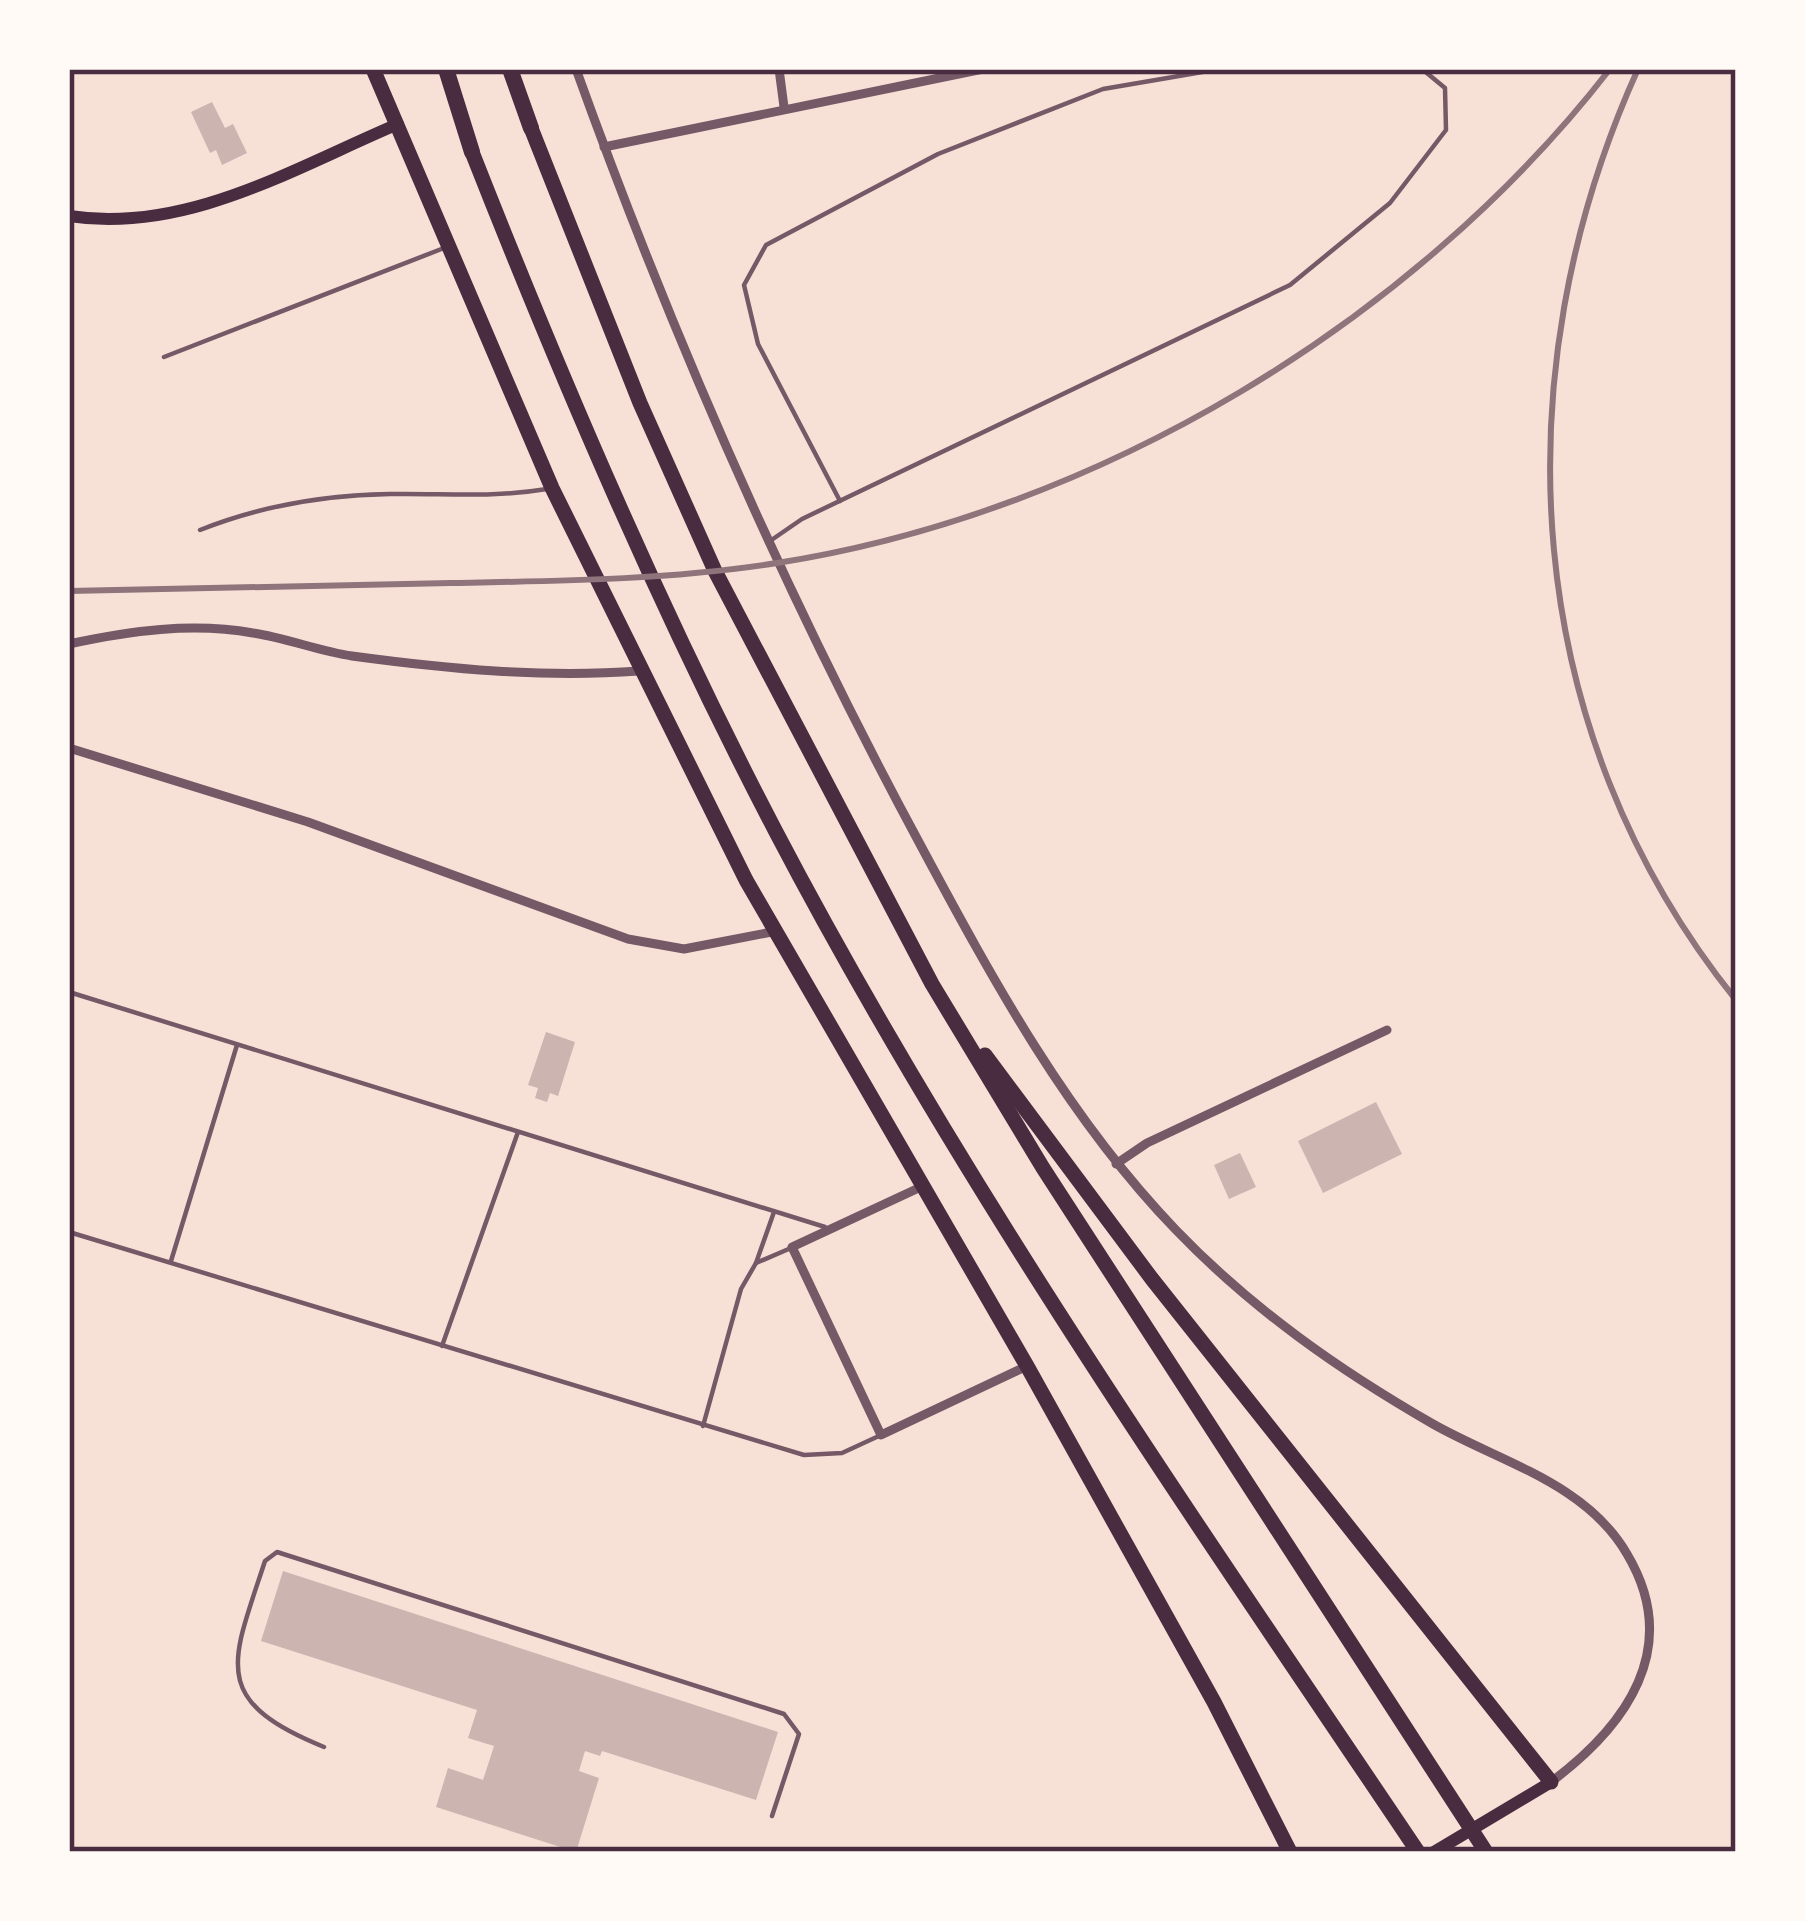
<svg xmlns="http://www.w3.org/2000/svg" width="1805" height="1921" font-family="'Roboto Condensed',sans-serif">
  <rect width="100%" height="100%" fill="#f7e1d7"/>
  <g fill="#ccb4b1">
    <path d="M212 102 225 128 233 124 247 153 222 165 216 150 210 153 191 112Z"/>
    <path d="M546 1032 575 1042 558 1096 550 1093 547 1102 535 1098 538 1088 528 1085Z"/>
    <path d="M1376 1102 1402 1154 1323 1193 1298 1141Z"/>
    <path d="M1240 1153 1256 1187 1229 1199 1214 1165Z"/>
    <path d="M283 1571 778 1732 756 1800 602 1751 600 1756 585 1751 579 1771 599 1778 576 1852 436 1807 448 1768 483 1780 494 1746 468 1738 477 1710 261 1641Z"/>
  </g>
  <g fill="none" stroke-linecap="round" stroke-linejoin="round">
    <g stroke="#755966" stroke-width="4.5">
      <path d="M164 357 444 248"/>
      <path d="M840 501 758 344 744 285 766 245 938 154 1103 89 1220 69"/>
      <path d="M200 530C260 506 325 495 390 494 444 493 493 498 547 489"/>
      <path d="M770 541 802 519 1290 285 1390 203 1446 130 1445 88 1422 69"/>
      <path d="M69 992 825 1227"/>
      <path d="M69 1232 804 1455 842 1453 881 1435"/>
      <path d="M171 1261 237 1045"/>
      <path d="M756 1263 774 1212"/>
      <path d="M442 1346 518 1132"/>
      <path d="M703 1426 741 1289 756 1263 791 1248"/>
      <path d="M324 1747C208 1700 232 1662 265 1561L277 1552 784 1714 799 1734 772 1816"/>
    </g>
    <g stroke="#755966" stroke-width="9">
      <path d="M576 69C672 336 786 596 921 846 994 982 1068 1118 1176 1230 1252 1309 1339 1370 1433 1424 1500 1462 1586 1483 1627 1554 1683 1648 1626 1726 1551 1782"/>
      <path d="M779 69 784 107"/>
      <path d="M604 147 983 69"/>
      <path d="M69 644C129 631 192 622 253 633 286 638 319 651 352 656 448 669 543 678 639 671"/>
      <path d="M69 748 308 822 628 939 684 949 777 931"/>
      <path d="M1116 1164 1147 1143 1387 1030"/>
      <path d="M923 1186 792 1247 881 1435 1027 1366"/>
    </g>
    <g stroke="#4a2c40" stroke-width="12">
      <path d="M69 216C186 234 294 168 398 124"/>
      <path d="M1434 1852 1551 1782"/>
    </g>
    <g stroke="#4a2c40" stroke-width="15">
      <path d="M373 69 552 488 746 880 1027 1366 1214 1702 1290 1852"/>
      <path d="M531 128 640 403 715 571 932 984 1043 1168 1486 1852"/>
      <path d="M472 152C563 383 661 612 776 832 962 1187 1195 1520 1418 1852"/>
      <path d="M985 1055 1152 1279 1551 1782"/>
    </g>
    <g stroke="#4a2c40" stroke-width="16">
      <path d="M446 69 472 152"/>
      <path d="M510 69 531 128"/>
    </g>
    <g stroke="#8f747c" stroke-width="6">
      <path d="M1638 69C1499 376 1520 732 1736 1000"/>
      <path d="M69 591C196 588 323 585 451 583 559 581 669 580 777 563 1096 513 1413 323 1610 69"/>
    </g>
  </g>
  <rect width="1805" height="1921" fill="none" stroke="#fffaf5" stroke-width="144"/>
  <rect x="72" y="72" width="1661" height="1777" fill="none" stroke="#4a2c40" stroke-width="4.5"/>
</svg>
